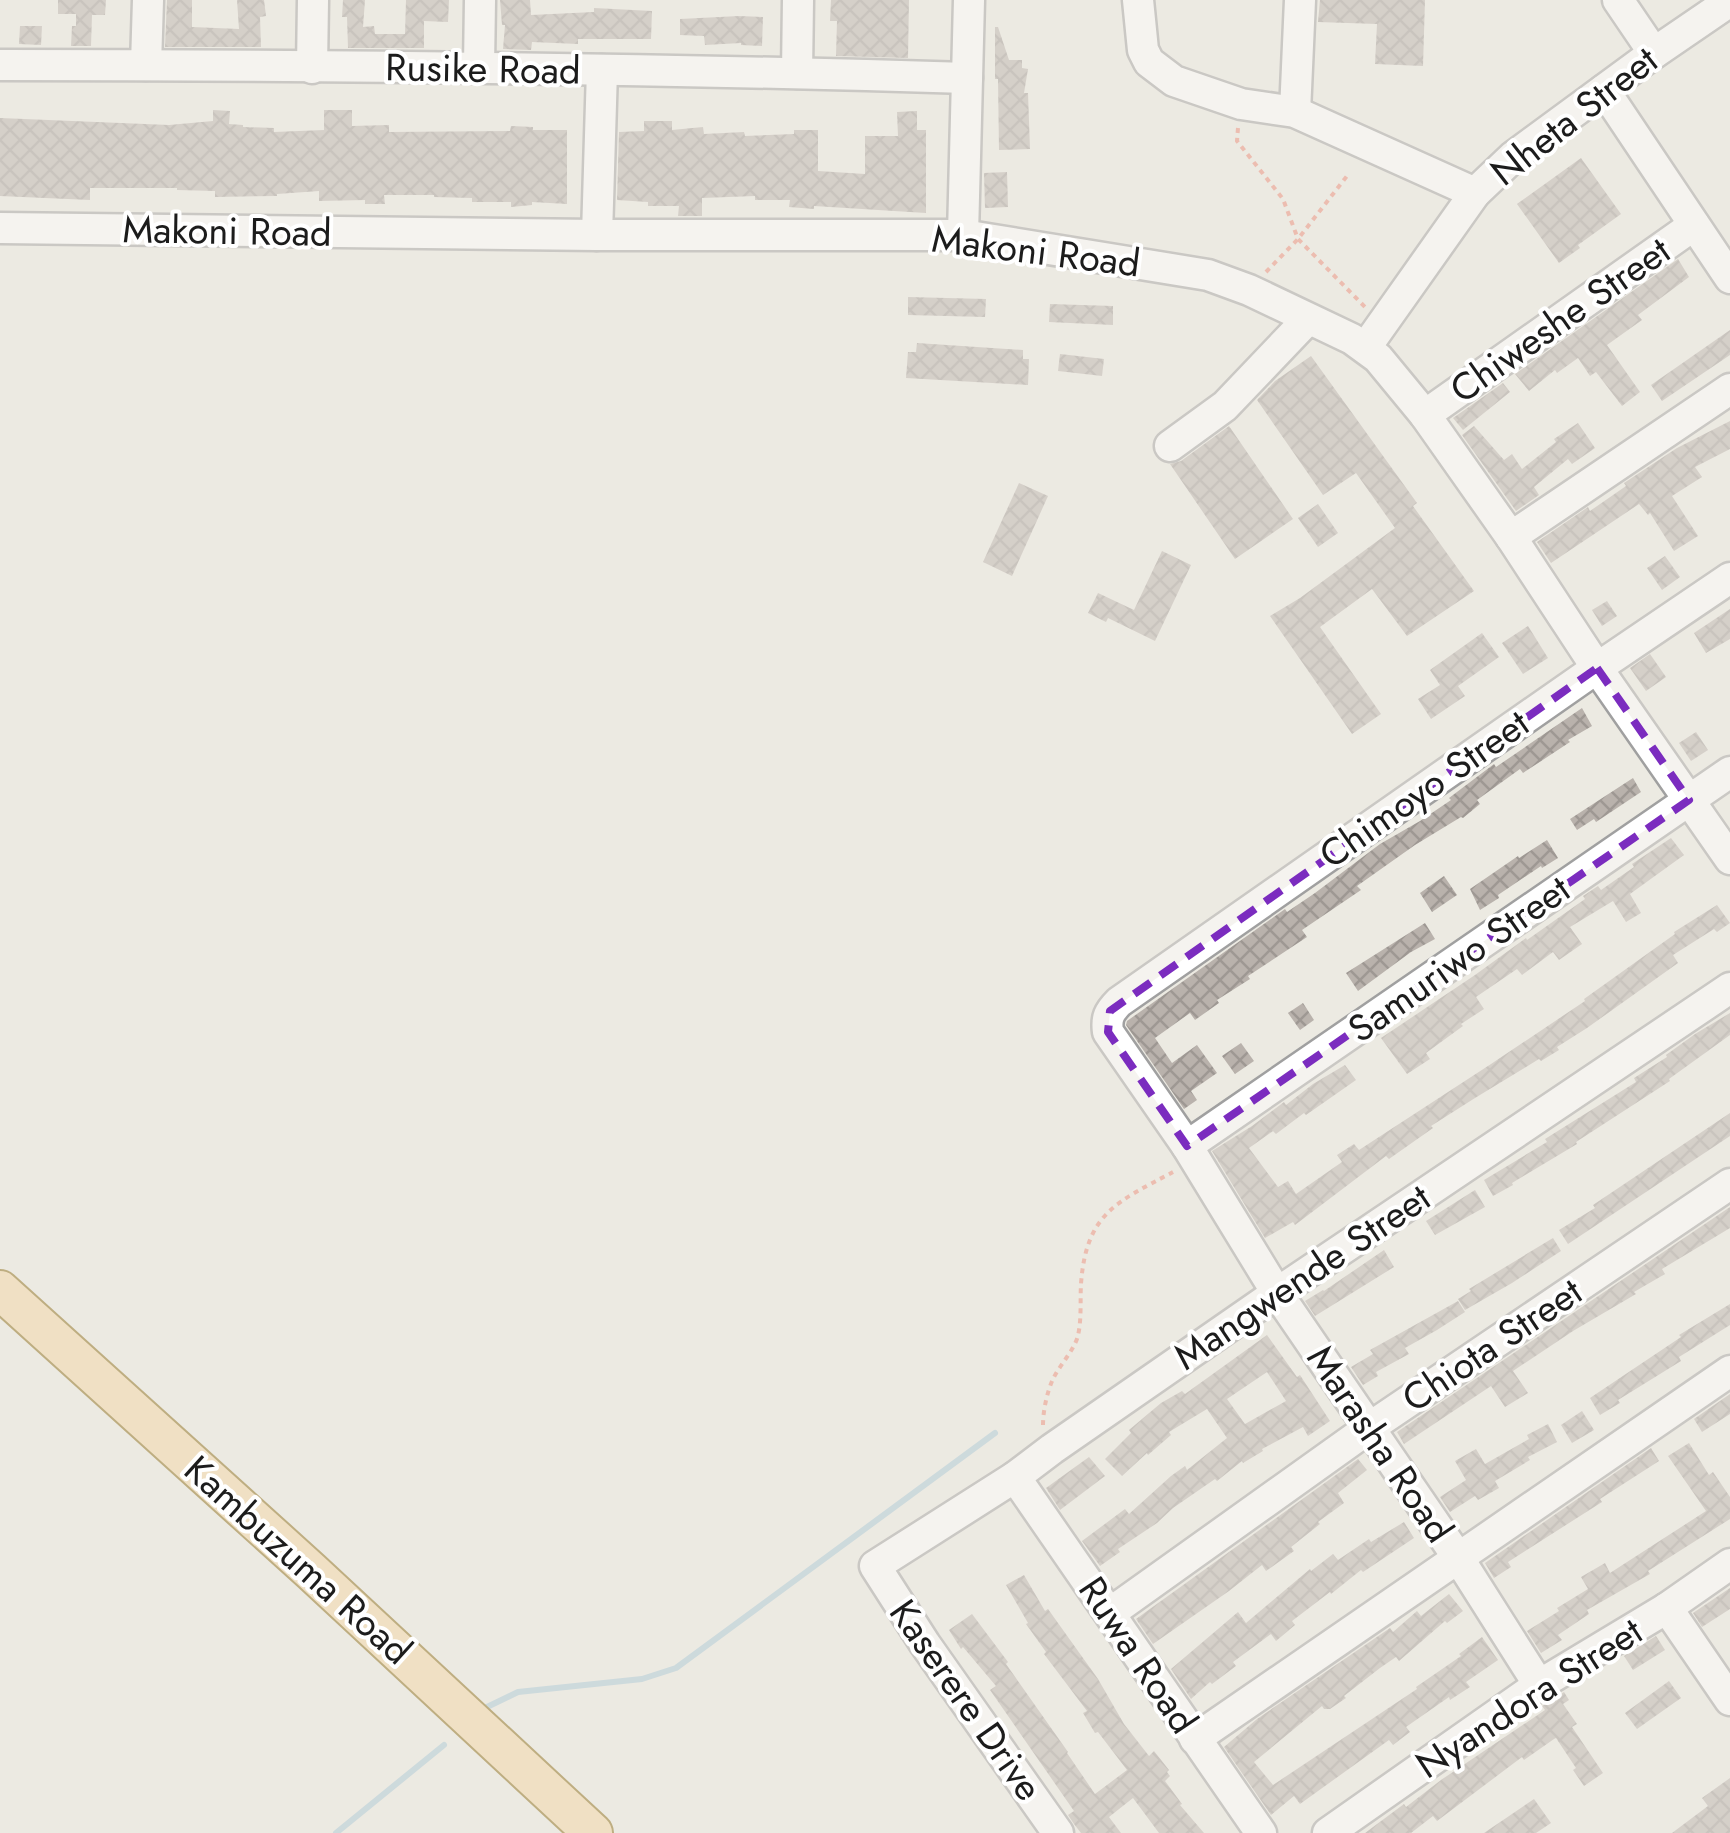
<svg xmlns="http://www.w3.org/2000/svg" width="1730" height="1833" font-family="Jost,sans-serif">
  <defs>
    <pattern id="building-cross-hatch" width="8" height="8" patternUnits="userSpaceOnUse" patternTransform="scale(2.5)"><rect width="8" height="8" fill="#b9b2ac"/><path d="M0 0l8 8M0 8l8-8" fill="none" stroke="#9e9893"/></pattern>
  </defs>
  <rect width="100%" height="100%" fill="#eceae2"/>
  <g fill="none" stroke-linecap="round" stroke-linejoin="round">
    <g stroke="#a6c8d6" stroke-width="6">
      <path d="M487 1707 518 1692 642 1679 676 1668 995 1433"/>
      <path d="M336 1833 444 1745"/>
    </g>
  </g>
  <g fill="url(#building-cross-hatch)" fill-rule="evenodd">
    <path d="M58 0H106L105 15H92L91 46H71L72 26H76V14H58Z"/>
    <path d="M167 0H192V27L239 29 237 0H264L266 16 260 17 261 47H165Z"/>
    <path d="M343 0H365L363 27 374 26 375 34H405L406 0H449L448 22 424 21V48H348L347 17H342Z"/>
    <path d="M500 0H530L531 15 594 12V8L652 11 651 39H578V44L532 42 531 50 503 49 505 25H502Z"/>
    <path d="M831 0H909L908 58 836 56 837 21H830Z"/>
    <path d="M1320 0H1425L1423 66 1375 64 1377 24 1318 22Z"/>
    <path d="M739 16 763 17 762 46 741 45V43L705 45 704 36 680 35V19Z"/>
    <path d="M20 26H42L41 45 19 44Z"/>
    <path d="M995 27H998L1009 60H1022V68L1028 69 1024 93H1028L1030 149 999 150 998 79H995Z"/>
    <path d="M213 110 230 111 229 124 243 125V127L274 128V132L324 130V110H352V126L389 125V132L510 131 511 126 533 127V130H567V204L532 202V205L511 207V202H472V198L434 197V195H384L385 204H365V200L319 201V191L277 194V196L215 197V191L177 190V188H90V200L0 196V118L169 125 213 121Z"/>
    <path d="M917 111V130H926V213L814 206V209L789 207 790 200H755V196L702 198V216H678L679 206H648V202L617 200 619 132 644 131V121H672V130L703 127 704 134 744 132 745 136 794 134V130H818V171L865 174V136H898L897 112Z"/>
    <path d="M1581 158 1621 214 1578 245 1580 248 1559 263 1517 204Z"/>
    <path d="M1007 172 1008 207 985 208 984 173Z"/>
    <path d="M1678 259 1689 277 1638 315 1642 320 1607 345 1640 392 1622 406 1596 372 1590 376 1578 358 1557 373 1555 370 1529 391 1515 374Z"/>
    <path d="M908 297 986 299 985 317 908 315Z"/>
    <path d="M1050 304 1113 306V325L1049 322Z"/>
    <path d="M1730 330V355L1662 401 1651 385Z"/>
    <path d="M917 343 1023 350V359H1029L1028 385 906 378 908 352H916Z"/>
    <path d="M1060 354 1104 359 1102 376 1058 371Z"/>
    <path d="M1311 356 1417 503 1413 506 1474 591 1407 636 1372 589 1320 627 1381 714 1352 734 1270 616 1300 598 1395 528 1356 473 1323 495 1257 400 1275 381Z"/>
    <path d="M1503 383 1510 392 1463 430 1453 418Z"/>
    <path d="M1730 421V449L1695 467 1702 477 1672 496 1698 536 1674 551 1650 513 1648 515 1639 504 1551 563 1537 542 1588 507 1590 511 1626 486 1624 483 1677 448Z"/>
    <path d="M1578 423 1595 448 1572 464 1568 459 1534 487 1539 495 1516 511 1462 435 1474 426 1504 460 1512 454 1522 469 1556 442 1554 439Z"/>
    <path d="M1229 426 1293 519 1235 559 1170 464 1181 461Z"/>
    <path d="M1019 483 1048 496 1012 576 983 562Z"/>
    <path d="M1318 504 1338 533 1318 547 1298 518Z"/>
    <path d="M1162 551 1191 565 1155 641 1108 618 1106 622 1088 613 1098 593 1134 610Z"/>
    <path d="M1665 556 1680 577 1662 590 1647 568Z"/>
    <path d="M1607 601 1617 616 1602 626 1592 610Z"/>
    <path d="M1730 609V639L1706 653 1694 633Z"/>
    <path d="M1528 626 1548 658 1523 674 1502 643Z"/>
    <path d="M1482 633 1499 657 1458 686 1465 696 1431 719 1418 699 1440 685 1430 670Z"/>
    <path d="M1650 654 1666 677 1646 691 1630 668Z"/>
    <path d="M1582 708 1592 726 1568 740 1570 742 1523 773 1520 769 1477 800 1480 804 1463 818 1461 817 1415 845 1357 886 1361 890 1302 930 1307 937 1248 976 1250 979 1217 1000 1219 1003 1195 1020 1190 1013 1155 1038 1172 1063 1197 1045 1217 1073 1191 1091 1197 1100 1184 1109 1126 1025 1127 1021 1285 909 1287 912 1315 893 1380 844 1420 821 1451 800 1449 798 1494 764 1496 767Z"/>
    <path d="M1696 732 1708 750 1691 761 1679 743Z"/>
    <path d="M1633 778 1641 792 1596 822 1594 819 1577 830 1570 819Z"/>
    <path d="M1671 838 1684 855 1630 894 1641 913 1626 922 1613 901 1570 927 1582 944 1559 960 1553 952 1522 975 1517 969 1476 997 1484 1009 1461 1024 1463 1026 1426 1053 1430 1059 1407 1074 1381 1038 1475 975 1526 938 1527 940 1585 899 1583 896 1598 886 1601 890 1634 867 1632 864Z"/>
    <path d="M1547 840 1558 858 1542 868 1541 866 1498 895 1499 898 1480 910 1470 889 1518 856 1519 858Z"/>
    <path d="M1444 876 1457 895 1432 912 1420 893Z"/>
    <path d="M1717 905 1730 923 1717 932 1714 929 1673 955 1678 963 1587 1028 1557 1047 1559 1050 1541 1061 1539 1059 1475 1098 1431 1126 1433 1128 1389 1159 1386 1156 1295 1225 1293 1222 1265 1238 1212 1151 1252 1126 1284 1102 1286 1105 1313 1084 1345 1065 1356 1080 1306 1115 1304 1113 1276 1134 1273 1131 1249 1148 1278 1187 1288 1181 1296 1194 1342 1162 1337 1155 1354 1144 1359 1150 1491 1064 1585 1001 1584 999 1675 934 1674 932Z"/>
    <path d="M1425 923 1435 939 1411 952 1358 991 1346 973Z"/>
    <path d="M1303 1003 1314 1020 1300 1030 1288 1013Z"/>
    <path d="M1730 1013V1035L1669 1079 1670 1081 1576 1142 1577 1144 1512 1183 1513 1185 1493 1196 1484 1180 1547 1142 1545 1139 1636 1082 1634 1078 1667 1057 1666 1055 1695 1034Z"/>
    <path d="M1241 1043 1254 1061 1235 1074 1222 1056Z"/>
    <path d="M1730 1113V1136L1568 1244 1559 1230 1595 1208 1593 1205Z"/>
    <path d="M1475 1190 1485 1207 1435 1235 1426 1221Z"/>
    <path d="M1730 1207V1228L1662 1269 1665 1274 1634 1292 1636 1294 1573 1331 1513 1371 1528 1393 1505 1407 1491 1386 1404 1444 1397 1432Z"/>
    <path d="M1553 1238 1561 1251 1512 1283 1465 1310 1458 1299 1471 1291 1469 1289Z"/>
    <path d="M1384 1250 1394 1267 1315 1316 1305 1301 1323 1290 1324 1291Z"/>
    <path d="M1458 1301 1465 1312 1437 1330 1405 1348 1409 1354 1376 1372 1378 1376 1363 1385 1351 1367 1373 1354 1370 1350Z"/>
    <path d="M1730 1304V1325L1679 1357 1681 1361 1618 1400 1620 1403 1600 1415 1590 1398 1681 1337 1679 1335Z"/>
    <path d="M1267 1335 1297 1377 1300 1375 1330 1421 1308 1436 1303 1427 1262 1449 1263 1451 1243 1463 1242 1461 1217 1481 1215 1479 1173 1508 1157 1523 1118 1549 1120 1552 1100 1566 1082 1541 1125 1509 1129 1514 1171 1476 1185 1466 1187 1470 1227 1438 1207 1409 1169 1432 1171 1435 1148 1455 1147 1453 1122 1476 1105 1459 1131 1433 1129 1430 1161 1403 1182 1391 1185 1394ZM1267 1372 1286 1401 1245 1424 1227 1399Z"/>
    <path d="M1730 1394V1414L1702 1432 1694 1419Z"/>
    <path d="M1582 1411 1594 1430 1572 1443 1561 1425Z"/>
    <path d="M1548 1424 1557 1442 1528 1457 1530 1460 1495 1481 1499 1488 1478 1500 1475 1496 1450 1512 1440 1497 1466 1480 1455 1461 1476 1449 1485 1464 1529 1439 1527 1435Z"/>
    <path d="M1689 1443 1709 1475 1713 1472 1730 1497V1519L1648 1571 1650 1574 1587 1610 1589 1614 1558 1635 1562 1640 1541 1653 1527 1631 1559 1611 1557 1608 1588 1589 1581 1577 1605 1563 1610 1573 1706 1511 1668 1456Z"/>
    <path d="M1651 1448 1659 1461 1600 1499 1602 1502 1508 1562 1511 1567 1494 1578 1485 1563Z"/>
    <path d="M1089 1457 1105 1476 1060 1510 1046 1488Z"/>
    <path d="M1358 1459 1367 1470 1338 1493 1344 1503 1318 1522 1320 1524 1291 1547 1294 1551 1266 1571 1262 1565 1229 1591 1153 1644 1136 1619Z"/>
    <path d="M1404 1522 1414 1538 1363 1572 1361 1570 1331 1594 1330 1592 1292 1621 1295 1625 1276 1641 1271 1634 1233 1662 1236 1666 1212 1684 1210 1682 1191 1699 1171 1669 1238 1612 1246 1623 1310 1569 1311 1571 1333 1554 1338 1560 1369 1539 1371 1542Z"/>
    <path d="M1024 1575 1045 1611 1048 1609 1098 1679 1124 1724 1149 1756 1154 1751 1169 1770 1167 1772 1170 1776 1165 1781 1182 1804 1180 1805 1204 1833H1159L1133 1798 1109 1817 1121 1833H1081L1074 1824 1068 1815 1074 1811 990 1690 996 1686 963 1647 961 1649 949 1630 972 1614 1008 1662 1006 1664 1068 1752 1067 1753 1095 1794 1127 1770 1098 1732 1095 1733 1083 1713 1087 1711 1044 1654 1046 1652 1026 1624 1028 1623 1006 1585Z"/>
    <path d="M1730 1588V1609L1702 1627 1693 1613Z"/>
    <path d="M1449 1594 1463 1611 1447 1623 1445 1621 1399 1661 1396 1657 1380 1668 1344 1696 1346 1698 1330 1709H1324L1322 1706 1254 1762 1273 1785 1417 1689 1416 1687 1461 1656 1459 1654 1482 1637 1498 1660 1466 1682 1470 1687 1450 1700 1449 1697 1406 1727 1410 1732 1393 1745 1389 1740 1300 1804 1294 1796 1271 1815 1224 1747 1257 1719 1390 1628 1393 1632 1417 1611 1421 1616Z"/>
    <path d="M1656 1636 1665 1650 1633 1670 1624 1656Z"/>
    <path d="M1669 1681 1681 1698 1637 1729 1625 1713Z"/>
    <path d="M1564 1692 1569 1700 1563 1704 1577 1724 1572 1727 1603 1773 1584 1786 1573 1770 1576 1768 1556 1738 1554 1739 1524 1760 1522 1757 1437 1821 1433 1816 1411 1833H1365L1404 1804 1406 1807 1441 1780 1545 1710 1542 1706Z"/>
    <path d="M1730 1778V1833H1672L1708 1806 1702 1798Z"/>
    <path d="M1534 1799 1551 1823 1536 1833H1484Z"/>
  </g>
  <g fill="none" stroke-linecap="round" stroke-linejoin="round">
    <defs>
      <g id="minor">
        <path d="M1138 0 1143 50 1149 62 1174 81 1241 104 1295 112 1475 193"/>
        <path d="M1618 0 1654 53"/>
        <path d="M0 65C322 65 644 68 967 78"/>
        <path d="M146 65 148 0"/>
        <path d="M479 66 480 0"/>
        <path d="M312 68 313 0"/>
        <path d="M797 73 798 0"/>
        <path d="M1604 90 1730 278"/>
        <path d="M1295 112 1300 0"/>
        <path d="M0 228 597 235H963L1208 275 1249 290 1352 339 1378 358 1425 415 1511 537 1597 668 1730 859"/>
        <path d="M597 235 602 70"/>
        <path d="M963 235 969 0"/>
        <path d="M1366 347 1475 193 1514 156 1654 53 1730 1"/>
        <path d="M1425 415 1694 225"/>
        <path d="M1170 446 1225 406 1308 319"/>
        <path d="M1511 537 1730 389"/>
        <path d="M1187 1146 1730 772"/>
        <path d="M1015 1477 1261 1833"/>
        <path d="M1667 1608 1730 1700"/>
        <path d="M1110 1613 1369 1428 1730 1184"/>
        <path d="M1539 1685 1459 1559 1277 1293 1187 1146 1108 1032C1106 1018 1109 1012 1119 1002L1597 668 1730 578"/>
        <path d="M1195 1739 1730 1371"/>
        <path d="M1058 1833 925 1644 875 1566 1015 1477 1052 1449 1277 1293 1730 988"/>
        <path d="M1328 1833 1539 1685 1667 1608 1730 1564"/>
      </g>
      <path id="major" d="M0 1290 311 1571 593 1833"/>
    </defs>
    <use href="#minor" stroke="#a0a0a0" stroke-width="35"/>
    <use href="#major" stroke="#86660d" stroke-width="42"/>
    <g stroke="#ec8874" stroke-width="4" stroke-dasharray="5 5" stroke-linecap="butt">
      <path d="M1238 128 1237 141 1283 199 1298 239 1365 307"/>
      <path d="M1266 272 1298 239 1347 176"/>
      <path d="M1043 1425C1043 1411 1047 1392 1053 1379 1060 1365 1071 1354 1077 1339 1082 1323 1080 1301 1081 1284 1086 1213 1117 1202 1173 1172"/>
    </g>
    <use href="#minor" stroke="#fff" stroke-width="30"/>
    <use href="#major" stroke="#f3d5a1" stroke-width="38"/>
  </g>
  <path d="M0 0H1730V1833H0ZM1597 668 1689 800 1187 1146 1108 1032 1110 1011Z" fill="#eceae2" fill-opacity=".55" fill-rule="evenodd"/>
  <path fill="none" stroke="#7b2cbf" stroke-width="8" stroke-dasharray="20 12" stroke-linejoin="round" d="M1597 668 1689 800 1187 1146 1108 1032 1110 1011Z"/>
  <g text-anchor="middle" stroke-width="8" stroke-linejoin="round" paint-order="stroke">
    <g font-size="38" fill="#1c1c1c" stroke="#fff">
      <text transform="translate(483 69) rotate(1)" y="13">Rusike Road</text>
      <text transform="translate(1574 116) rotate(-38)" y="13">Nheta Street</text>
      <text transform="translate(227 231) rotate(1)" y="13">Makoni Road</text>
      <text transform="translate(1036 251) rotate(7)" y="13">Makoni Road</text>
      <text transform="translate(1560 320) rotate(-35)" y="13">Chiweshe Street</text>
      <text transform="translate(1424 789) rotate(-35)" y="13">Chimoyo Street</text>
      <text transform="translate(1459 959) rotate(-35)" y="13">Samuriwo Street</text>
      <text transform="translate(1302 1277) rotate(-34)" y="13">Mangwende Street</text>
      <text transform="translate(1492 1345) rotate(-34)" y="13">Chiota Street</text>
      <text transform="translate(1380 1444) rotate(56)" y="13">Marasha Road</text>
      <text transform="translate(298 1560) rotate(42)" y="13">Kambuzuma Road</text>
      <text transform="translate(1138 1655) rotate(56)" y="13">Ruwa Road</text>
      <text transform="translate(1529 1698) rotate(-33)" y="13">Nyandora Street</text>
      <text transform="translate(966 1700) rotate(55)" y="13">Kaserere Drive</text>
    </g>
  </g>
</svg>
